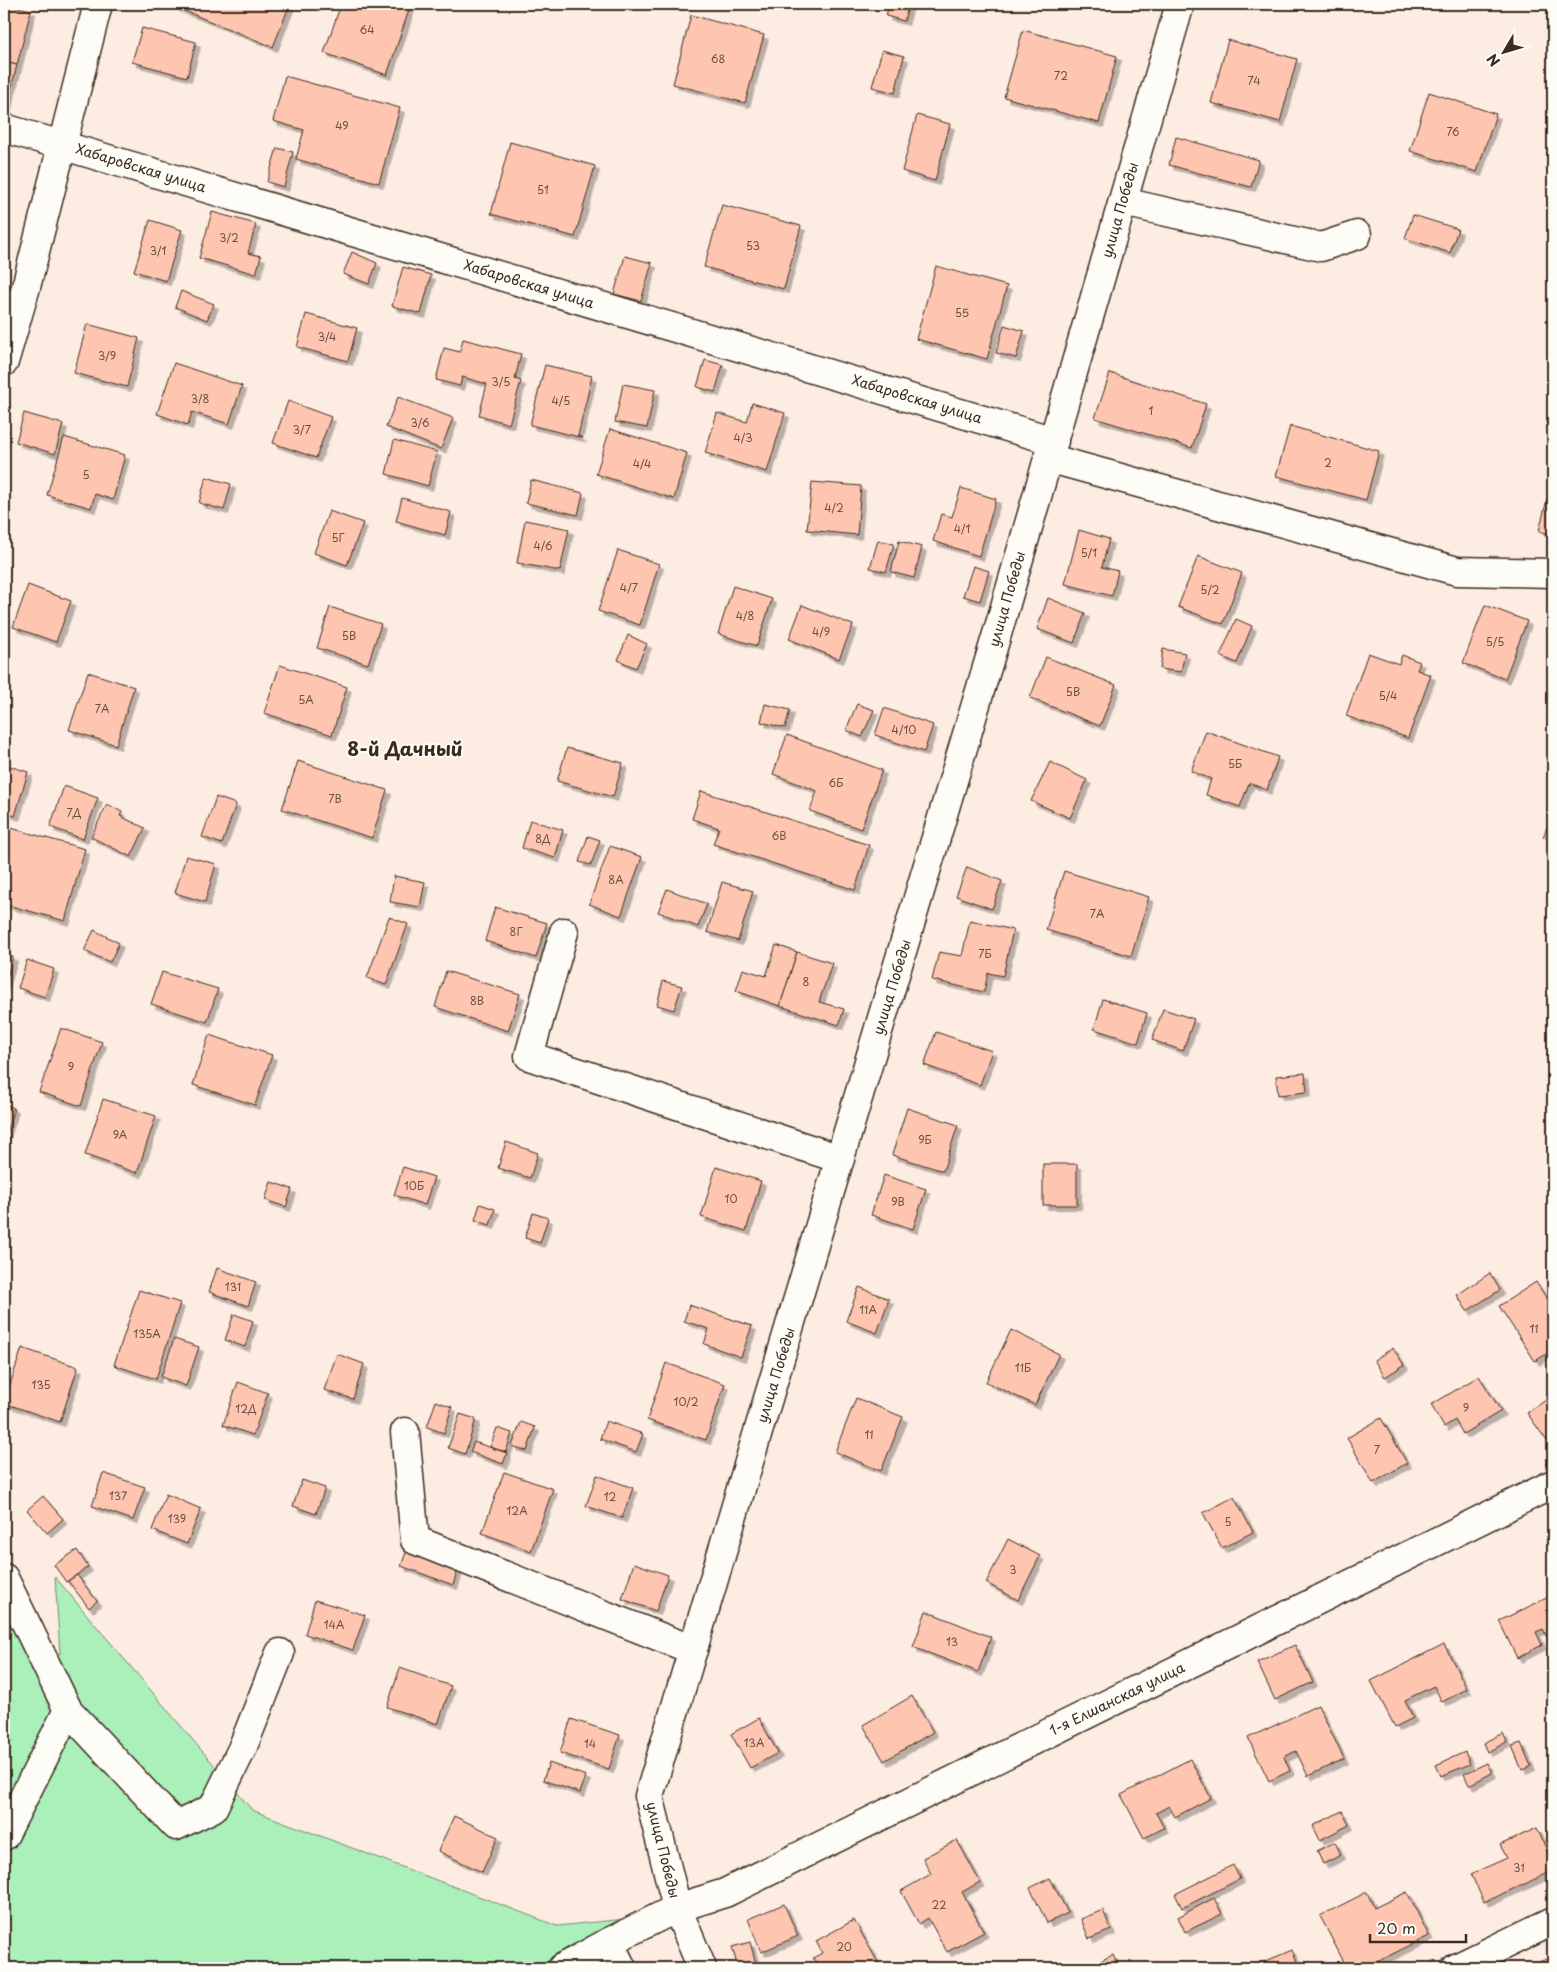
<svg xmlns="http://www.w3.org/2000/svg" width="1557" height="1972" font-family="'Playpen Sans',sans-serif">
  <defs>
    <filter id="shadow"><feDropShadow dx="4.5" dy="4.5" stdDeviation="0" flood-color="#0004"/></filter>
  </defs>
  <rect width="100%" height="100%" fill="#fdece2"/>
  <filter id="ink" filterUnits="userSpaceOnUse"><feTurbulence type="fractalNoise" baseFrequency=".02" numOctaves="2"/><feDisplacementMap in="SourceGraphic" scale="10" xChannelSelector="R" yChannelSelector="G"/><feConvolveMatrix kernelMatrix="1 2 1 2 8 2 1 2 1" color-interpolation-filters="sRGB"/></filter>
  <g filter="url(#ink)">
    <path fill="#abefba" stroke="#738c6c" d="M55 1577 252 1810 557 1926 625 1919 537 1968H4V1621L60 1654Z"/>
    <g fill="#fec6b1" stroke="#3b2a1e" filter="url(#shadow)">
      <path d="M4 4 31 10 17 65 4 62Z"/>
      <path d="M177 4H290L273 47 175 7Z"/>
      <path d="M341 4H400L410 7 387 75 324 53Z"/>
      <path d="M889 4H909L904 21 886 16Z"/>
      <path d="M691 15 764 35 745 103 673 84Z"/>
      <path d="M142 28 196 42 187 77 132 62Z"/>
      <path d="M1023 30 1117 56 1099 123 1004 97Z"/>
      <path d="M1228 40 1297 59 1280 122 1211 103Z"/>
      <path d="M882 50 904 56 895 93 872 87Z"/>
      <path d="M4 62 17 65 7 105 4 104Z"/>
      <path d="M285 76 400 108 379 183 296 159 304 130 273 121Z"/>
      <path d="M1429 92 1496 114 1477 172 1410 151Z"/>
      <path d="M917 115 950 124 935 181 902 171Z"/>
      <path d="M1176 137 1259 160 1251 187 1169 165Z"/>
      <path d="M510 142 595 166 575 237 491 214Z"/>
      <path d="M277 148 293 152 284 187 267 182Z"/>
      <path d="M722 205 801 226 784 289 704 267Z"/>
      <path d="M212 212 256 224 248 253 261 256 256 274 199 258Z"/>
      <path d="M1413 215 1458 229 1450 253 1405 238Z"/>
      <path d="M150 220 182 230 166 281 134 271Z"/>
      <path d="M352 252 377 263 369 284 343 274Z"/>
      <path d="M625 256 652 263 641 301 614 294Z"/>
      <path d="M936 266 1007 286 987 359 916 339Z"/>
      <path d="M403 267 431 275 421 314 392 306Z"/>
      <path d="M181 291 214 304 207 320 175 307Z"/>
      <path d="M306 314 357 328 348 361 297 347Z"/>
      <path d="M87 324 139 338 127 387 74 373Z"/>
      <path d="M1004 325 1024 331 1016 358 996 353Z"/>
      <path d="M463 339 521 354 515 379 521 381 509 424 479 415 487 384 462 377 460 386 436 380 444 348 460 352Z"/>
      <path d="M705 360 723 365 715 392 697 387Z"/>
      <path d="M174 363 242 386 229 424 192 412 188 425 157 414Z"/>
      <path d="M545 365 592 376 578 436 583 438 530 425Z"/>
      <path d="M1110 373 1206 404 1192 448 1095 418Z"/>
      <path d="M623 384 655 390 647 428 615 422Z"/>
      <path d="M398 397 453 418 441 449 386 427Z"/>
      <path d="M288 401 331 417 316 458 273 443Z"/>
      <path d="M752 403 785 413 767 472 705 453 717 413 747 422Z"/>
      <path d="M24 413 63 424 55 454 16 442Z"/>
      <path d="M1290 426 1379 451 1366 500 1276 476Z"/>
      <path d="M610 429 687 453 674 499 596 474Z"/>
      <path d="M64 437 125 455 113 500 95 494 91 508 47 495Z"/>
      <path d="M394 440 437 452 428 486 386 474Z"/>
      <path d="M1553 476V535L1539 531Z"/>
      <path d="M206 477 231 484 224 510 199 503Z"/>
      <path d="M531 480 583 493 578 515 526 503Z"/>
      <path d="M812 482 861 486 857 535 807 530Z"/>
      <path d="M961 488 996 499 979 556 933 541 941 514 952 517Z"/>
      <path d="M402 498 451 512 445 535 396 521Z"/>
      <path d="M329 511 363 523 347 565 314 553Z"/>
      <path d="M525 520 569 529 560 571 517 563Z"/>
      <path d="M1079 530 1109 539 1102 567 1118 571 1112 596 1065 584Z"/>
      <path d="M878 540 894 544 886 572 870 568Z"/>
      <path d="M899 541 922 547 914 578 891 572Z"/>
      <path d="M618 550 659 564 640 625 598 611Z"/>
      <path d="M1198 556 1242 573 1223 624 1178 607Z"/>
      <path d="M973 566 989 571 980 601 963 596Z"/>
      <path d="M28 585 71 601 56 642 13 627Z"/>
      <path d="M733 586 772 599 757 646 718 634Z"/>
      <path d="M1048 598 1085 613 1074 643 1037 629Z"/>
      <path d="M802 605 853 625 839 659 789 639Z"/>
      <path d="M1485 605 1527 621 1505 679 1463 663Z"/>
      <path d="M330 607 381 624 368 664 317 648Z"/>
      <path d="M1236 619 1252 626 1237 663 1220 656Z"/>
      <path d="M628 635 647 644 636 668 618 660Z"/>
      <path d="M1163 649 1185 653 1181 672 1160 669Z"/>
      <path d="M1368 653 1399 664 1402 655 1420 662 1417 670 1431 675 1408 738 1346 716Z"/>
      <path d="M1046 657 1116 685 1100 726 1030 698Z"/>
      <path d="M280 665 347 687 332 735 264 713Z"/>
      <path d="M88 672 134 687 116 745 69 730Z"/>
      <path d="M765 704 790 710 785 728 761 722Z"/>
      <path d="M857 704 874 710 862 737 846 730Z"/>
      <path d="M884 708 933 725 924 752 875 735Z"/>
      <path d="M1206 731 1278 757 1267 790 1249 783 1240 807 1206 795 1211 779 1191 771Z"/>
      <path d="M787 735 882 770 861 829 810 811 817 791 773 774Z"/>
      <path d="M567 748 623 763 613 797 557 781Z"/>
      <path d="M298 761 387 790 372 838 282 809Z"/>
      <path d="M1050 762 1087 780 1070 818 1031 801Z"/>
      <path d="M4 764 28 772 15 816 4 812Z"/>
      <path d="M64 786 98 798 83 839 50 827Z"/>
      <path d="M701 791 869 845 855 890 713 844 719 828 692 819Z"/>
      <path d="M216 797 236 804 222 844 202 837Z"/>
      <path d="M107 804 122 812 120 816 145 828 131 857 91 837Z"/>
      <path d="M1553 813V841L1543 837Z"/>
      <path d="M530 820 563 830 555 858 522 848Z"/>
      <path d="M11 828 85 849 65 921 4 904V854Z"/>
      <path d="M588 836 600 840 591 865 579 862Z"/>
      <path d="M610 846 642 857 621 916 589 904Z"/>
      <path d="M186 856 216 864 205 902 175 893Z"/>
      <path d="M967 867 1002 881 992 909 956 896Z"/>
      <path d="M1064 871 1149 897 1131 956 1046 930Z"/>
      <path d="M394 876 425 882 420 907 390 902Z"/>
      <path d="M722 882 753 891 738 941 707 932Z"/>
      <path d="M667 889 707 904 698 927 658 912Z"/>
      <path d="M495 907 547 923 536 958 485 941Z"/>
      <path d="M389 917 408 924 386 985 367 978Z"/>
      <path d="M970 920 1013 930 1003 976 988 973 984 992 932 980 939 952 962 956Z"/>
      <path d="M94 930 119 943 110 962 84 951Z"/>
      <path d="M776 945 797 952 780 1006 736 991 743 969 766 976Z"/>
      <path d="M797 952 832 963 819 1002 844 1009 839 1025 780 1006Z"/>
      <path d="M4 954 13 957 4 987Z"/>
      <path d="M27 960 54 969 45 997 18 988Z"/>
      <path d="M446 971 520 994 508 1031 435 1007Z"/>
      <path d="M162 972 218 989 207 1022 151 1004Z"/>
      <path d="M663 981 682 986 674 1010 657 1005Z"/>
      <path d="M1103 999 1147 1013 1138 1043 1094 1029Z"/>
      <path d="M1163 1009 1194 1019 1183 1051 1152 1040Z"/>
      <path d="M61 1028 102 1042 81 1106 39 1092Z"/>
      <path d="M936 1032 992 1051 980 1085 924 1065Z"/>
      <path d="M209 1035 272 1055 255 1105 193 1085Z"/>
      <path d="M1305 1073 1307 1092 1278 1095 1276 1076Z"/>
      <path d="M103 1099 156 1116 137 1173 85 1155Z"/>
      <path d="M4 1104 14 1108 4 1140Z"/>
      <path d="M907 1108 958 1125 943 1171 892 1155Z"/>
      <path d="M506 1142 538 1153 530 1178 498 1168Z"/>
      <rect x="1043" y="1164" width="34" height="41"/>
      <path d="M403 1167 434 1177 425 1205 394 1195Z"/>
      <path d="M716 1167 761 1181 746 1231 701 1217Z"/>
      <path d="M884 1175 926 1189 913 1229 871 1215Z"/>
      <path d="M271 1182 292 1189 286 1207 265 1200Z"/>
      <path d="M480 1204 495 1209 490 1225 475 1220Z"/>
      <path d="M533 1213 548 1218 540 1243 525 1238Z"/>
      <path d="M217 1268 256 1282 248 1306 209 1292Z"/>
      <path d="M1490 1273 1500 1290 1467 1311 1457 1295Z"/>
      <path d="M1536 1282 1553 1308V1350L1535 1361 1499 1306Z"/>
      <path d="M859 1287 889 1299 877 1333 846 1321Z"/>
      <path d="M139 1290 180 1303 156 1379 114 1365Z"/>
      <path d="M689 1305 752 1326 741 1357 704 1344 709 1329 684 1321Z"/>
      <path d="M234 1314 253 1321 245 1347 225 1340Z"/>
      <path d="M1011 1330 1059 1354 1035 1405 986 1382Z"/>
      <path d="M174 1339 199 1347 186 1386 161 1377Z"/>
      <path d="M22 1348 78 1367 60 1422 4 1403Z"/>
      <path d="M1393 1348 1404 1365 1385 1377 1374 1360Z"/>
      <path d="M337 1354 364 1364 353 1399 324 1390Z"/>
      <path d="M666 1363 725 1384 706 1440 647 1420Z"/>
      <path d="M1479 1376 1501 1411 1463 1434 1455 1420 1444 1427 1431 1405Z"/>
      <path d="M238 1382 268 1393 253 1435 223 1425Z"/>
      <path d="M1552 1396 1553 1437 1547 1441 1527 1413Z"/>
      <path d="M856 1398 903 1417 881 1471 835 1452Z"/>
      <path d="M436 1401 452 1407 444 1433 427 1427Z"/>
      <path d="M460 1414 476 1419 465 1454 448 1448Z"/>
      <path d="M1381 1418 1407 1463 1373 1483 1347 1438Z"/>
      <path d="M606 1421 643 1434 636 1452 600 1439Z"/>
      <path d="M521 1422 535 1427 527 1451 512 1446Z"/>
      <path d="M497 1428 512 1433 506 1452 490 1447Z"/>
      <path d="M474 1442 507 1453 503 1464 470 1452Z"/>
      <path d="M504 1472 553 1489 531 1551 482 1533Z"/>
      <path d="M103 1473 145 1487 133 1520 92 1506Z"/>
      <path d="M597 1475 633 1488 622 1518 586 1506Z"/>
      <path d="M302 1480 325 1488 316 1514 293 1506Z"/>
      <path d="M166 1494 201 1509 187 1544 152 1530Z"/>
      <path d="M43 1496 63 1519 47 1533 27 1510Z"/>
      <path d="M1234 1497 1253 1532 1222 1548 1203 1513Z"/>
      <path d="M1008 1539 1040 1556 1018 1600 986 1583Z"/>
      <path d="M77 1550 88 1567 66 1582 54 1565Z"/>
      <path d="M407 1550 458 1569 453 1585 401 1566Z"/>
      <path d="M634 1563 668 1575 656 1611 622 1599Z"/>
      <path d="M77 1575 97 1601 89 1608 68 1581Z"/>
      <path d="M1553 1595V1649L1543 1629 1536 1632 1542 1645 1517 1658 1499 1621Z"/>
      <path d="M315 1600 365 1615 353 1650 305 1634Z"/>
      <path d="M926 1611 991 1637 978 1672 913 1647Z"/>
      <path d="M1444 1644 1467 1689 1442 1702 1434 1686 1405 1700 1413 1718 1395 1727 1371 1681Z"/>
      <path d="M1295 1645 1313 1682 1275 1700 1257 1662Z"/>
      <path d="M400 1668 451 1686 438 1724 387 1707Z"/>
      <path d="M912 1696 933 1732 884 1761 863 1725Z"/>
      <path d="M1318 1705 1344 1759 1308 1776 1296 1751 1284 1757 1290 1771 1269 1781 1248 1738Z"/>
      <path d="M759 1718 778 1753 750 1768 731 1734Z"/>
      <path d="M571 1719 620 1735 609 1769 560 1753Z"/>
      <path d="M1503 1733 1507 1742 1487 1752 1483 1743Z"/>
      <path d="M1521 1743 1531 1766 1522 1770 1512 1746Z"/>
      <path d="M1465 1752 1470 1764 1441 1776 1436 1765Z"/>
      <path d="M1190 1759 1211 1798 1175 1817 1169 1806 1156 1813 1164 1828 1144 1838 1121 1795Z"/>
      <path d="M549 1763 586 1776 580 1793 543 1780Z"/>
      <path d="M1487 1763 1492 1773 1469 1785 1464 1774Z"/>
      <path d="M1342 1811 1349 1825 1320 1840 1313 1826Z"/>
      <path d="M454 1816 498 1837 482 1872 438 1851Z"/>
      <path d="M1537 1828 1553 1864V1871L1484 1902 1471 1874 1507 1858 1500 1845Z"/>
      <path d="M957 1840 980 1882 962 1892 984 1932 947 1952 928 1918 919 1924 901 1891 931 1874 923 1858Z"/>
      <path d="M1335 1842 1341 1855 1323 1864 1317 1851Z"/>
      <path d="M1233 1865 1240 1879 1182 1908 1175 1894Z"/>
      <path d="M1050 1878 1068 1913 1047 1923 1030 1888Z"/>
      <path d="M1367 1892 1374 1908 1407 1892 1429 1936 1364 1968H1347L1320 1916Z"/>
      <path d="M1214 1898 1222 1914 1185 1932 1178 1917Z"/>
      <path d="M784 1904 798 1936 761 1952 748 1919Z"/>
      <path d="M1103 1910 1111 1930 1089 1939 1081 1919Z"/>
      <path d="M854 1920 881 1968H819L813 1958 822 1953 816 1941Z"/>
      <path d="M750 1942 757 1968H738L732 1947Z"/>
      <path d="M1292 1950 1300 1968H1250Z"/>
      <path d="M1113 1955 1119 1968H1105L1102 1960Z"/>
      <path d="M1551 1957 1553 1968H1533L1532 1965Z"/>
    </g>
    <g fill="none" stroke-linecap="round" stroke-linejoin="round">
      <defs>
        <g id="minor">
          <path d="M4 128 1054 441"/>
          <path d="M1123 202 1321 247 1357 235"/>
          <path d="M1048 458 1457 571 1553 573"/>
          <path d="M564 932 529 1056 840 1159"/>
          <path d="M405 1432 415 1540 693 1650"/>
          <path d="M4 1578 68 1710 176 1826 213 1808 242 1749 280 1653"/>
          <path d="M4 1836 68 1710"/>
          <path d="M609 1942 622 1968"/>
          <path d="M562 1968 609 1942 677 1908 725 1893 1553 1484"/>
          <path d="M702 1968 677 1908 649 1796 1000 624 1180 4"/>
          <path d="M1456 1968 1553 1921"/>
        </g>
        <path id="major" d="M4 362 26 287 98 4"/>
      </defs>
      <use href="#minor" stroke="#3b2a1e" stroke-width="31"/>
      <use href="#major" stroke="#3b2a1e" stroke-width="31"/>
      <use href="#minor" stroke="#fdfcf7" stroke-width="28"/>
      <use href="#major" stroke="#fdfcf7" stroke-width="28"/>
    </g>
  </g>
  <g text-anchor="middle" stroke-width="4" stroke-linejoin="round" paint-order="stroke">
    <g font-size="11" fill="#6c5143">
      <text x="367" y="34">64</text>
      <text x="718" y="63">68</text>
      <text x="1061" y="80">72</text>
      <text x="1254" y="85">74</text>
      <text x="342" y="130">49</text>
      <text x="1453" y="136">76</text>
      <text x="543" y="194">51</text>
      <text x="229" y="242">3/2</text>
      <text x="753" y="250">53</text>
      <text x="158" y="255">3/1</text>
      <text x="962" y="317">55</text>
      <text x="327" y="341">3/4</text>
      <text x="107" y="360">3/9</text>
      <text x="501" y="386">3/5</text>
      <text x="200" y="403">3/8</text>
      <text x="561" y="405">4/5</text>
      <text x="1151" y="415">1</text>
      <text x="420" y="427">3/6</text>
      <text x="302" y="434">3/7</text>
      <text x="743" y="442">4/3</text>
      <text x="1328" y="467">2</text>
      <text x="642" y="468">4/4</text>
      <text x="86" y="479">5</text>
      <text x="834" y="512">4/2</text>
      <text x="962" y="533">4/1</text>
      <text x="338" y="542">5Г</text>
      <text x="543" y="550">4/6</text>
      <text x="1089" y="557">5/1</text>
      <text x="629" y="592">4/7</text>
      <text x="1210" y="594">5/2</text>
      <text x="745" y="620">4/8</text>
      <text x="821" y="636">4/9</text>
      <text x="349" y="640">5В</text>
      <text x="1495" y="646">5/5</text>
      <text x="1073" y="696">5В</text>
      <text x="1388" y="700">5/4</text>
      <text x="306" y="704">5А</text>
      <text x="102" y="713">7А</text>
      <text x="904" y="734">4/10</text>
      <text x="1235" y="768">5Б</text>
      <text x="836" y="787">6Б</text>
      <text x="335" y="803">7В</text>
      <text x="74" y="817">7Д</text>
      <text x="779" y="840">6В</text>
      <text x="543" y="843">8Д</text>
      <text x="616" y="884">8А</text>
      <text x="1097" y="918">7А</text>
      <text x="516" y="936">8Г</text>
      <text x="985" y="958">7Б</text>
      <text x="806" y="986">8</text>
      <text x="477" y="1005">8В</text>
      <text x="71" y="1071">9</text>
      <text x="120" y="1139">9А</text>
      <text x="925" y="1144">9Б</text>
      <text x="414" y="1190">10Б</text>
      <text x="731" y="1203">10</text>
      <text x="898" y="1206">9В</text>
      <text x="233" y="1291">131</text>
      <text x="868" y="1314">11А</text>
      <text x="1534" y="1333">11</text>
      <text x="147" y="1338">135А</text>
      <text x="1023" y="1372">11Б</text>
      <text x="41" y="1389">135</text>
      <text x="686" y="1406">10/2</text>
      <text x="1466" y="1412">9</text>
      <text x="246" y="1413">12Д</text>
      <text x="869" y="1439">11</text>
      <text x="1377" y="1454">7</text>
      <text x="118" y="1500">137</text>
      <text x="610" y="1501">12</text>
      <text x="517" y="1515">12А</text>
      <text x="177" y="1523">139</text>
      <text x="1228" y="1526">5</text>
      <text x="1013" y="1574">3</text>
      <text x="334" y="1629">14А</text>
      <text x="952" y="1646">13</text>
      <text x="754" y="1747">13А</text>
      <text x="590" y="1748">14</text>
      <text x="1519" y="1872">31</text>
      <text x="939" y="1909">22</text>
      <text x="844" y="1951">20</text>
    </g>
    <g font-size="14" fill="#3b2a1e" stroke="#fdfcf7">
      <text transform="translate(141 168) rotate(17)" y="5">Хабаровская улица</text>
      <text transform="translate(1120 210) rotate(-74)" y="5">улица Победы</text>
      <text transform="translate(529 284) rotate(17)" y="5">Хабаровская улица</text>
      <text transform="translate(917 399) rotate(17)" y="5">Хабаровская улица</text>
      <text transform="translate(1007 599) rotate(-74)" y="5">улица Победы</text>
      <text transform="translate(892 987) rotate(-73)" y="5">улица Победы</text>
      <text transform="translate(776 1375) rotate(-73)" y="5">улица Победы</text>
      <text transform="translate(1117 1699) rotate(-26)" y="5">1-я Елшанская улица</text>
      <text transform="translate(663 1850) rotate(76)" y="5">улица Победы</text>
    </g>
    <g font-size="19" font-weight="bold" fill="#3b2a1e" stroke="#fdfcf7">
      <text x="405" y="756">8-й Дачный</text>
    </g>
  </g>
  <rect width="1557" height="1972" fill="none" stroke="#fdfcf7" stroke-width="20"/>
  <rect x="10" y="10" width="1537" height="1952" fill="none" stroke="#3b2a1e" stroke-width="2" filter="url(#ink)"/>
  <g transform="translate(1504 52) rotate(232)" stroke="#fdfcf7" stroke-width="4" paint-order="stroke">
  <path d="M0-4L9 19L0 12L-9 19Z" fill="#3b2a1e"/>
  <text y="-8" font-size="14" font-weight="bold" text-anchor="middle" fill="#3b2a1e">N</text>
  </g>
  <path d="M1370 1934v8h96v-8" fill="none" stroke="#3b2a1e" stroke-width="2.5"/>
  <text x="1377" y="1934" font-size="15" fill="#3b2a1e" stroke="#fdfcf7" stroke-width="4" paint-order="stroke">20 m</text>
</svg>
